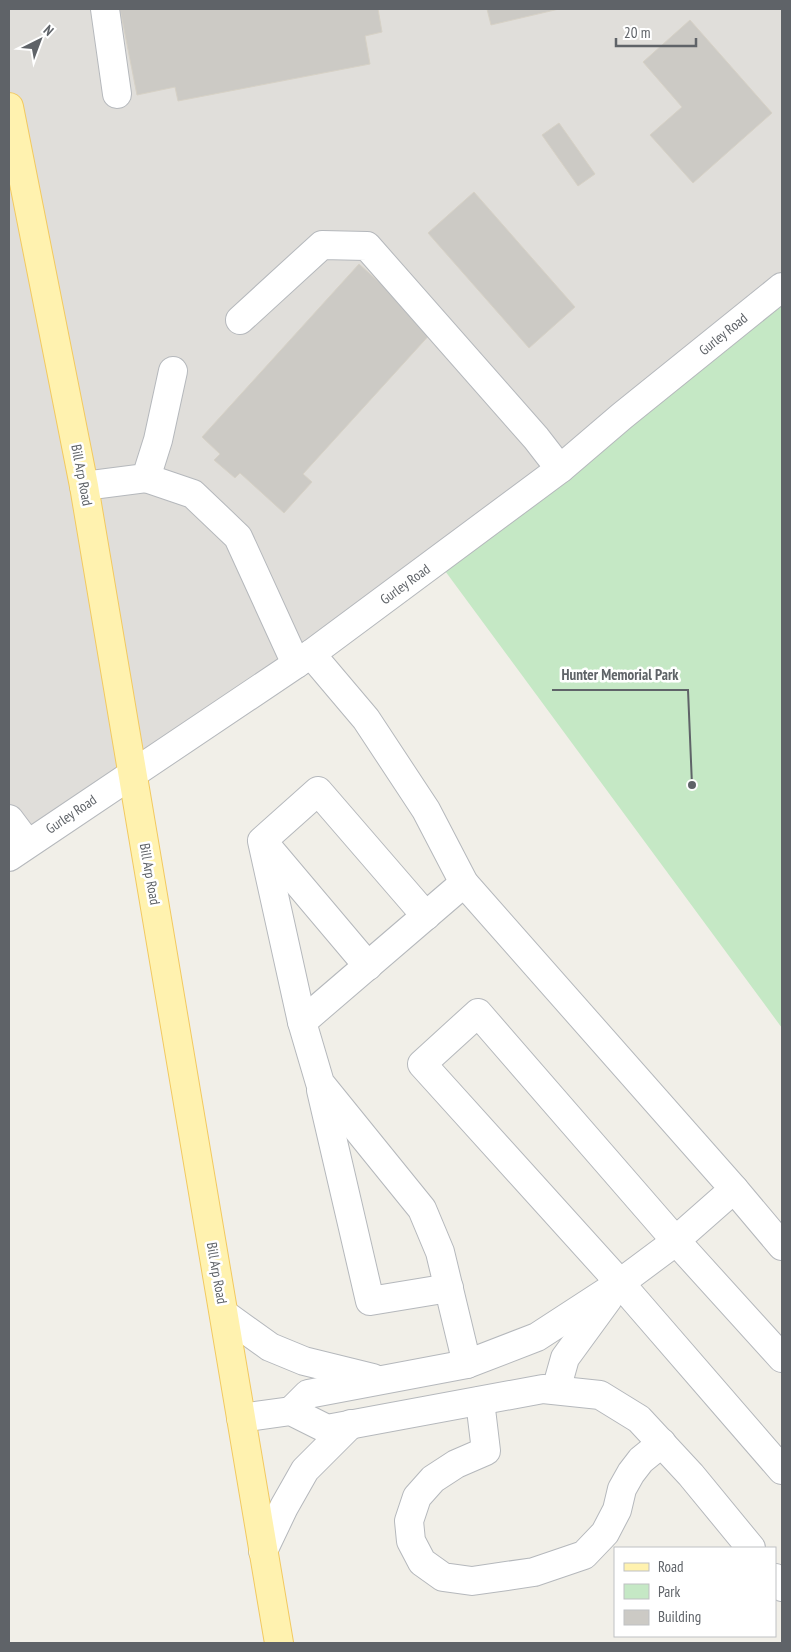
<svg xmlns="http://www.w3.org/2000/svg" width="791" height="1652" font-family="'PT Sans Narrow',sans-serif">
  <rect width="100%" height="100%" fill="#f1efe8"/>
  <path fill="#e0deda" d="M9 9H782V294L560 469 9 857Z"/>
  <path fill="#c5e8c5" d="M782 305V1028L437 560 622 432Z"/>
  <g fill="#cccac5" stroke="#d6d1c6">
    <path d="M120 9H378L382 32 365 36 370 64 178 101 175 87 137 95Z"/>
    <path d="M487 9H559L491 25Z"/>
    <path d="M690 20 772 113 693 183 650 135 682 107 643 62Z"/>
    <path d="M559 123 595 174 578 186 542 135Z"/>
    <path d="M474 192 575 307 529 348 428 233Z"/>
    <path d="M359 264 433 331 303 474 312 482 284 513 240 473 235 478 214 460 220 454 202 437Z"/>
  </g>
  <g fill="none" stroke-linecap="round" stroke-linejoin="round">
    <defs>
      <g id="minor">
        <path d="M105 9 117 94"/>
        <path d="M240 320 322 245 367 246 536 438 560 469"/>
        <path d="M146 478 193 494 238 537 296 664"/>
        <path d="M84 486 146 478 158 440 173 371"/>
        <path d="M9 819 27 843"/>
        <path d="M265 844 368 966"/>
        <path d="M9 857 311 654 560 469 622 416 782 287"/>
        <path d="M464 883 302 1022 320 1083 422 1209 440 1252 467 1364"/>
        <path d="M302 1022 262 841 318 791 426 916"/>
        <path d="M321 1090 370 1301 449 1288"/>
        <path d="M734 1189 782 1246"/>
        <path d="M224 1314 270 1347 304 1361 373 1378"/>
        <path d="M782 1358 676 1241 478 1013 422 1064 620 1283 782 1470"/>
        <path d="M556 1390 565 1358 608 1299"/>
        <path d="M480 1401 486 1451 456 1464 433 1479 417 1497 409 1521 411 1541 422 1562 443 1577 472 1581 534 1572 584 1555 605 1533 617 1510 622 1489 631 1473 641 1460 662 1443"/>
        <path d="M291 1411 308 1394 467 1364 537 1337 620 1283 667 1248 734 1189 464 883 426 810 366 719 311 654"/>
        <path d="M241 1418 291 1411 327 1429 543 1389 600 1395 639 1419 691 1475 751 1548"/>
        <path d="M263 1551 284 1507 305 1470 351 1424"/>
        <path d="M775 1578 782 1587"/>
      </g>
      <path id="major" d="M9 107 84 486 279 1643"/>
    </defs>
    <use href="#minor" stroke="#b5b8bc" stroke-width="30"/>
    <use href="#major" stroke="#f2c960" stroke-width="30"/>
    <use href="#minor" stroke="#fff" stroke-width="28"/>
    <use href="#major" stroke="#fff2af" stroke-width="28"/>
  </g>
  <g text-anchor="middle" stroke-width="5" stroke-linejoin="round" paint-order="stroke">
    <g font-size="14" fill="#5f6368" stroke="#fff">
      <text transform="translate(723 334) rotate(-39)" y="5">Gurley Road</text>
      <text transform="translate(82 475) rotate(79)" y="5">Bill Arp Road</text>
      <text transform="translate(405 584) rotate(-36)" y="5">Gurley Road</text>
      <text transform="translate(71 814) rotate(-34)" y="5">Gurley Road</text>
      <text transform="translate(150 874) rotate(80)" y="5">Bill Arp Road</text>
      <text transform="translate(217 1273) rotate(80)" y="5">Bill Arp Road</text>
    </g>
  </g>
  <path fill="none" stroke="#5f6368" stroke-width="2" d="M692 785L688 690H552"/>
  <circle fill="#5f6368" stroke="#fff" stroke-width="2" cx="692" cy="785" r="5"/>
  <g font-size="15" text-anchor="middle" font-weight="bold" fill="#5f6368" stroke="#fff" stroke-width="5" stroke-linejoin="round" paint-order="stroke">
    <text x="620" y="680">Hunter Memorial Park</text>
  </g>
  <rect width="791" height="1652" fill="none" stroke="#5f6368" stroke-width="20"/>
  <rect x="614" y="1547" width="162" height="90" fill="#ffffff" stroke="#bfc1c3"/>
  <rect x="624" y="1563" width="25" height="8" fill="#fff2af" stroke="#bfc1c3"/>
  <text x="658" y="1572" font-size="15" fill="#5f6368">Road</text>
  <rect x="624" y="1584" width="25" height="15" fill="#c5e8c5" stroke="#bfc1c3"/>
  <text x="658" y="1597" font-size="15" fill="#5f6368">Park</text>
  <rect x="624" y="1610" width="25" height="15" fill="#cccac5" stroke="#bfc1c3"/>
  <text x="658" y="1622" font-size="15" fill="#5f6368">Building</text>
  <g transform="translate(40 40) rotate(42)" stroke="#ffffff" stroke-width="4" paint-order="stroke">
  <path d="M0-4L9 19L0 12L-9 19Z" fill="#5f6368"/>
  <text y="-8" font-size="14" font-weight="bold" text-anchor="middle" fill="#5f6368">N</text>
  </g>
  <path d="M616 38v8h80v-8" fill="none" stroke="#5f6368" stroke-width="2.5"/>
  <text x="624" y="38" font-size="15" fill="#5f6368" stroke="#ffffff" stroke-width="4" paint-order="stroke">20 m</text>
</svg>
